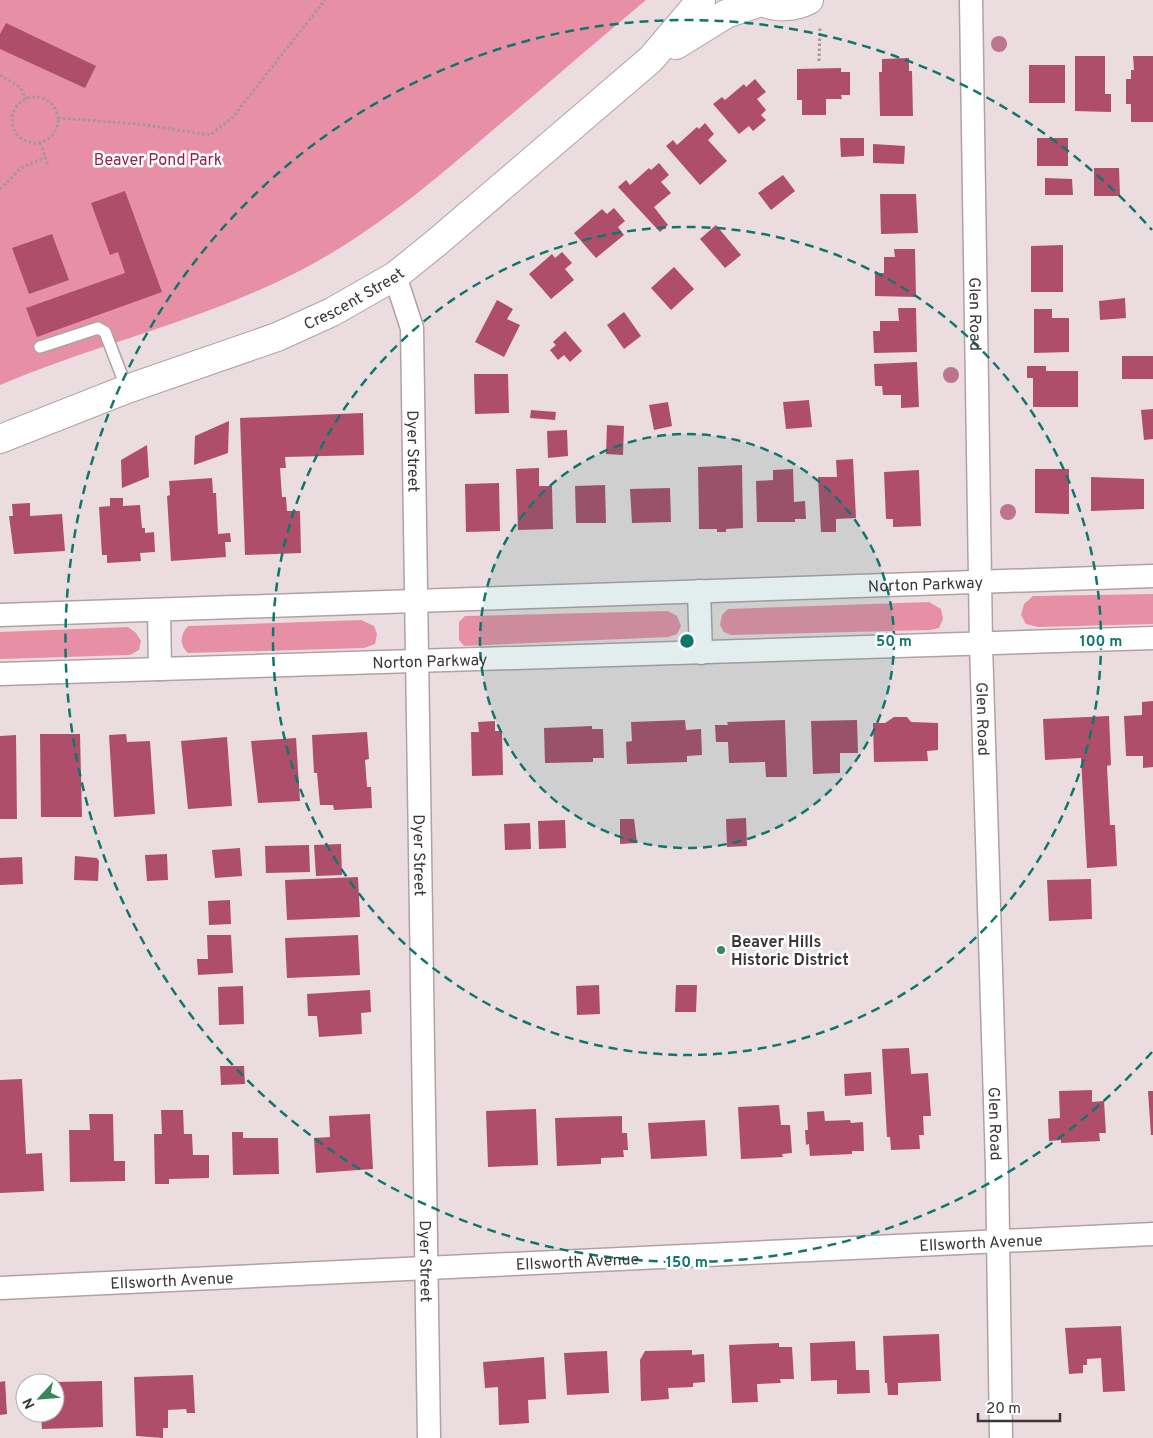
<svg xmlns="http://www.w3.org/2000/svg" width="1153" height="1438" font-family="Overpass,sans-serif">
  <rect width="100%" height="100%" fill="#ebdcdf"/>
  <g fill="#e790a5">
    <path d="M0 0H646C595 43 545 86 494 129 435 180 376 230 307 267 210 319 101 342 0 385Z"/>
    <path d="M1153 594V624L1038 627 1026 624 1021 615 1024 604 1033 596Z"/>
    <path d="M929 602 941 609 943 619 939 628 930 630 731 635 724 632 720 625 722 615 728 609Z"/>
    <path d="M668 611 677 616 681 626 677 634 669 637 464 646 459 640V622L465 616Z"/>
    <path d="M361 620 374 626 377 634 375 644 364 648 188 653C179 645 180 635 188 626Z"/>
    <path d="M128 627 136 633 141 641 139 650 130 655 0 659V632Z"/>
  </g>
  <g fill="#ae4e6a">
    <path d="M6 23 96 66 85 88 0 49V34Z"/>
    <path d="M1075 56H1105V94H1111V112L1075 111Z"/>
    <path d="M1133 56H1153V122H1131V104H1126V79H1131V70H1134Z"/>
    <path d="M909 58V71H912L913 116H880L879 72H882V59Z"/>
    <rect x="1029" y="65" width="36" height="38"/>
    <path d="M841 68V72H850V95H841L842 99H826V115H802V100H797V69Z"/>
    <path d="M755 79 766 92 757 99 766 110 761 115 766 120 753 131 749 126 739 134 713 104 722 97 725 100 744 84 746 87Z"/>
    <path d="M705 123 714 134 708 140 727 161 700 185 666 146 673 140 677 145 697 127 699 129Z"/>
    <path d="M840 138H864V156L841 157Z"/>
    <rect x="1037" y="138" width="31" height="28"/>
    <path d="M873 144 905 146 904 164 873 163Z"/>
    <path d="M659 163 669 175 661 182 671 193 654 207 668 225 660 232 618 187 626 180 630 185 649 168 651 170Z"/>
    <path d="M1094 168H1119L1120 196H1094Z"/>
    <path d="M783 175 795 191 771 210 758 193Z"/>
    <path d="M1045 178 1072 179 1073 195H1045Z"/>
    <path d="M125 191 162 292 37 337 26 308 125 273 118 252 110 255 91 203Z"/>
    <path d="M880 194H916L918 233 881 234Z"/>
    <path d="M614 208 625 221 618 227 624 235 596 258 574 233 602 209 607 214Z"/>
    <path d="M716 225 741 255 725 268 700 239Z"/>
    <path d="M52 234 69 280 29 294 12 248Z"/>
    <path d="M1063 245V292H1031V246Z"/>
    <path d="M894 249H915L916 297 875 296V273H884V257H895Z"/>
    <path d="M562 252 572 263 565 269 574 280 551 299 529 274 552 254 555 258Z"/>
    <path d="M674 267 694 289 671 310 651 288Z"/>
    <path d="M1125 298 1126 318 1100 320 1099 301Z"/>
    <path d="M497 300 513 309 507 319 520 325 504 357 475 342Z"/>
    <path d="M898 308H916L917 352 874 353 873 331H880V321H899Z"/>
    <path d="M1034 309H1052V318H1069V352L1034 353Z"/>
    <path d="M624 312 641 336 624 349 607 325Z"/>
    <path d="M565 331 582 351 570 362 564 355 558 360 550 350 556 345 553 342Z"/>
    <rect x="1122" y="356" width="31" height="23"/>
    <path d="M917 362 919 407 901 408V395H883L882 386H875L874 364Z"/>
    <path d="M1027 366H1046V371H1078V407H1033V378H1027Z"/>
    <path d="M474 374H508L509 413 475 414Z"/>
    <path d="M809 400 812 427 786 429 783 402Z"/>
    <path d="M668 402 672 426 654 430 649 405Z"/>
    <path d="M1153 409V439L1144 440 1141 410Z"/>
    <path d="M531 410 556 412 555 420 530 418Z"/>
    <path d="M363 413 364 455 285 457 286 468H280L282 497H286L287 511H300L301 553 245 555 240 418Z"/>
    <path d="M229 421 228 453 194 465 195 436Z"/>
    <path d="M607 425 624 426 623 455 606 454Z"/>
    <path d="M567 430 568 456 548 458 547 431Z"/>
    <path d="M147 445 149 477 122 488 121 460Z"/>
    <path d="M853 459 856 518 836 519V532H821L818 477H837L836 460Z"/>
    <path d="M742 465 743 528 726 529V532H717V529H699L698 467Z"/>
    <path d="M539 468V486H552L553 529 518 530 516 469Z"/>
    <path d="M793 469 794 502 805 501 806 519H795V522H757L756 481 773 480V470Z"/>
    <path d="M1035 469H1069V514L1035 513Z"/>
    <path d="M919 470 921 526 893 527V519H886L884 472Z"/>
    <path d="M1091 477 1144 479V509L1091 511Z"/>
    <path d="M212 478 213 493H216L218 534 230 533 231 542H225L226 557 171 561 167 496 170 495 169 481Z"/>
    <path d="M499 483 500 531 466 532 465 484Z"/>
    <path d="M605 485 606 523H576L575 486Z"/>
    <path d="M670 488 671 522 632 523 630 489Z"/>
    <path d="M110 498H123V506L140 505 142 528H145V533L154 532 155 552 140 553 141 561 107 563V555H102L99 507 110 506Z"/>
    <path d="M30 503V516L62 514 65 551 14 554 9 516H13L12 504Z"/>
    <path d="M1153 701V767L1143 768V756H1126L1124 716 1142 715V702Z"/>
    <path d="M1109 716 1111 765 1107 766 1110 825H1115L1117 866 1087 868 1081 758 1045 760 1043 719Z"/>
    <path d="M894 717H907L911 722 938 723V750L927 751 928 761 874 762 873 723H885Z"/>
    <path d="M685 720 686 730 701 729 702 755 687 756V762L627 764 626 742 632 741 631 722Z"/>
    <path d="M785 720 787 777H766L765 762 729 763 728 742H716L715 725H728L727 722Z"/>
    <path d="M857 720 858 753H840V773L813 774 811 721Z"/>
    <path d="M495 721V731H502L503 775 472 776 471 732H479L478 722Z"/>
    <path d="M592 726V729H603L604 758H593V762L545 763 544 728Z"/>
    <path d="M367 732 369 759 365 760 367 787H371L372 808 334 810 333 805H320L317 773H314L312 735Z"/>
    <path d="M40 734H80L82 817H41Z"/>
    <path d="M126 734 127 742 150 741 155 814 114 817 109 735Z"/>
    <path d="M16 735 17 819H0V736Z"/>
    <path d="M227 737 232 806 188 809 181 741Z"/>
    <path d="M296 738 300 801 258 803 251 741Z"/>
    <path d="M746 818 747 846 727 847 726 819Z"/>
    <path d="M620 819H634L637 843 620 844Z"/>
    <path d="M565 820 566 848 539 849 538 821Z"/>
    <path d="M530 823 531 849 505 850 504 824Z"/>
    <path d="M341 844 342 875 316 876 314 845Z"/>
    <path d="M309 845 310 872 266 873 265 846Z"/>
    <path d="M240 848 242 876 215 878 212 850Z"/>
    <path d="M167 854 168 880 147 881 145 855Z"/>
    <path d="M75 856 97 858 99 861 98 881 74 880Z"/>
    <path d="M22 857 23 884 0 885V858Z"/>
    <path d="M358 877 360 917 287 920 285 880Z"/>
    <path d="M1091 879 1092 919 1049 921 1047 880Z"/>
    <path d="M230 900 231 924 209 925 208 901Z"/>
    <path d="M207 935H231L233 973 198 975 197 959H208Z"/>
    <path d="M358 935 360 975 287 978 285 938Z"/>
    <path d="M599 985 600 1014 577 1015 576 986Z"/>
    <path d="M676 985H697L696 1012H675Z"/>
    <path d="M243 986 244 1024 219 1025 218 987Z"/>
    <path d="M370 990 371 1012 361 1013 362 1034 319 1037 317 1016H308L307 994Z"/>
    <path d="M909 1048 911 1074 928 1073 931 1116H923L924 1135H919L920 1149 891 1150 890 1137H887L882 1049Z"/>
    <path d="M220 1066H244L245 1084 221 1085Z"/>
    <path d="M871 1072 872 1094 845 1096 844 1074Z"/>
    <path d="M22 1079 26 1154 42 1153 44 1191 0 1193V1080Z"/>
    <path d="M1092 1090V1102L1104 1101 1106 1133H1099L1100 1141 1061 1143V1140L1049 1141 1048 1119 1060 1118 1059 1091Z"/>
    <path d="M1148 1091H1153V1135H1151Z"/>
    <path d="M779 1105 781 1125H790L792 1153 782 1154 783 1157 741 1159 738 1107Z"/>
    <path d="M536 1109 538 1165 488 1167 486 1111Z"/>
    <path d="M161 1110H183L184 1134H192L193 1155H209V1178L169 1179V1184H155L154 1134H162Z"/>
    <path d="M824 1111 825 1121 850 1120 851 1123 863 1122 864 1151H852V1154L810 1156 809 1144 806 1145 805 1130H808L807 1112Z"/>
    <path d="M89 1114H113L114 1161H125V1181L70 1182 69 1130H90Z"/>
    <path d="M370 1114 373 1169 316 1173 314 1138 330 1137 329 1116Z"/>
    <path d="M622 1116V1133H627L628 1150H623L624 1157 601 1158V1164L557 1166 555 1118Z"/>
    <path d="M705 1120 707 1156 651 1159 648 1123Z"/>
    <path d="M232 1132H243V1138H278L279 1174 233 1175Z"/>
    <path d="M1121 1326 1125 1391 1103 1392 1101 1358 1087 1359V1365H1083V1373L1069 1374 1065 1328Z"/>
    <path d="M939 1334 941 1381 898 1383V1395H888L887 1383H885L883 1336Z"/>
    <path d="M855 1341 856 1370H869L870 1393 837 1394V1380L811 1381 810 1343Z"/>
    <path d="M779 1343V1347H792L794 1379H780L781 1383 757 1384 758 1402 732 1403 729 1345Z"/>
    <path d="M692 1350V1355L704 1354 705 1382 693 1383V1387L668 1388 669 1399 641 1401 640 1360 645 1351Z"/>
    <path d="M607 1351 609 1393 567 1395 564 1353Z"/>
    <path d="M544 1357 546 1399 528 1400 529 1423 499 1425 498 1387 485 1388 483 1362Z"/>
    <path d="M193 1375 195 1413H187L186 1409 168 1410V1428H163V1438L136 1436 134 1377Z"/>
    <path d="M5 1381 7 1414 0 1415V1382Z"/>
    <path d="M102 1381 103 1427 42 1429 41 1415 55 1413V1382Z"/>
  </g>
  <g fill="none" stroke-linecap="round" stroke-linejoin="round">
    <defs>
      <path id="lane" d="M40 347 98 328 105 332 127 389"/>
      <g id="street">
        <path id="s1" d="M971 0 981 644 997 1167 1001 1438"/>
        <path id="s2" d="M395 276 412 328 429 1438"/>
        <path d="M699 591 701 653"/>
        <path d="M159 610 160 669"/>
        <path id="s3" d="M0 615 1153 576"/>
        <path id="s4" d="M0 674 1153 638"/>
        <path id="s5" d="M0 1288 1153 1234"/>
      </g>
      <g id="secondary">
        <path d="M758 0C774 9 794 8 809 0"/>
        <path d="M676 45 726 14 761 2"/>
        <path id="s6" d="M0 439 127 389 277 337 332 312 395 276 436 243 651 59 701 0"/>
      </g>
    </defs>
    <use href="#lane" stroke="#b0a1a4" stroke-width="14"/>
    <use href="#street" stroke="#b0a1a4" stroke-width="25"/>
    <use href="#secondary" stroke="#b0a1a4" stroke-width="30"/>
    <g stroke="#a29799" stroke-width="3" stroke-dasharray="2.5 2.5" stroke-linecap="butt">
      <path d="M819 61 820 26"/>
      <path d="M0 75 20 87 26 99"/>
      <circle cx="35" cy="120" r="23"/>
      <path d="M58 118 139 124 210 135 232 118 325 0"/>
      <path d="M40 143 49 167"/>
      <path d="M0 189 21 168 46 157"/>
    </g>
    <use href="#lane" stroke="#fff" stroke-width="11"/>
    <use href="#street" stroke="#fff" stroke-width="22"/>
    <use href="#secondary" stroke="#fff" stroke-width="28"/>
  </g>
  <g fill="#bd748e">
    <circle cx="999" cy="44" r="8"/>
    <circle cx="951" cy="375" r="8"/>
    <circle cx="1008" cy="512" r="8"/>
  </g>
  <circle cx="687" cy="641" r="207" fill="#0f766e" fill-opacity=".12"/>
  <g fill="none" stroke="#0f766e" stroke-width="2.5" stroke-dasharray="9 6">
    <circle cx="687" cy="641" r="207"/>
    <circle cx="687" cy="641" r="414"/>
    <path d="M1152 1052A621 621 0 1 1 1152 230"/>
  </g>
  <circle fill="#388758" stroke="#fff" stroke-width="2" cx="721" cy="950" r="5"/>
  <g text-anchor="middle" stroke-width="5" stroke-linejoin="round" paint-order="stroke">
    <g font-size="16" fill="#971f4c" stroke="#fff">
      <text x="158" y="165">Beaver Pond Park</text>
    </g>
    <g font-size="16" fill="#3c3637" stroke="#fff">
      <text dy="6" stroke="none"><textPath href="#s6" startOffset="381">Crescent Street</textPath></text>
      <text dy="6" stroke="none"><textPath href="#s1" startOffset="314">Glen Road</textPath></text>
      <text dy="6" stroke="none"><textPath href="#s2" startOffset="178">Dyer Street</textPath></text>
      <text dy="6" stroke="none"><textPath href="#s3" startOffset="926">Norton Parkway</textPath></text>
      <text dy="6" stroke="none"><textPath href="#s4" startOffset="430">Norton Parkway</textPath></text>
      <text dy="6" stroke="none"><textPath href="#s1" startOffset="719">Glen Road</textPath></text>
      <text dy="6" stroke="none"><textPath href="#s2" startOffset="582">Dyer Street</textPath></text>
      <text dy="6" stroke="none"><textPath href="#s1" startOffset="1124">Glen Road</textPath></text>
      <text dy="6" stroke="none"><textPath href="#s5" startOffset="982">Ellsworth Avenue</textPath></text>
      <text dy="6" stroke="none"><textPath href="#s2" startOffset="988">Dyer Street</textPath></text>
      <text dy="6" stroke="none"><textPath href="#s5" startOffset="578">Ellsworth Avenue</textPath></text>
      <text dy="6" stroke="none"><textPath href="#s5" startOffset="172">Ellsworth Avenue</textPath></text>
    </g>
    <g font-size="16" font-weight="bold" fill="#3c3637" stroke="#fff" text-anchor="start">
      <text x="731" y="947">Beaver Hills<tspan x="731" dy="18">Historic District</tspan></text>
    </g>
  </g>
  <circle cx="687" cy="641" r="8" fill="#0f766e" stroke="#fff" stroke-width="2.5"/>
  <g font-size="15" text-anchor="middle" font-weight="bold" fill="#0f766e" stroke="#fff" stroke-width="5" stroke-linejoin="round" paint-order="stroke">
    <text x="894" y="646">50 m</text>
    <text x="1101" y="646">100 m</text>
    <text x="687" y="1267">150 m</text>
  </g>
  <g transform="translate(40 1398) rotate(244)"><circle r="24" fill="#ffffff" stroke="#b1afaf"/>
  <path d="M0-4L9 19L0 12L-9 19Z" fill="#388758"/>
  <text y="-8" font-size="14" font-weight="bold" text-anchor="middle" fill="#3c3637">N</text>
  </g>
  <path d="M978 1413v8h82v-8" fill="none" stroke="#3c3637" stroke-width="2.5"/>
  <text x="986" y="1413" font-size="15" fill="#3c3637" stroke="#ffffff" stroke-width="4" paint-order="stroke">20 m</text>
</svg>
